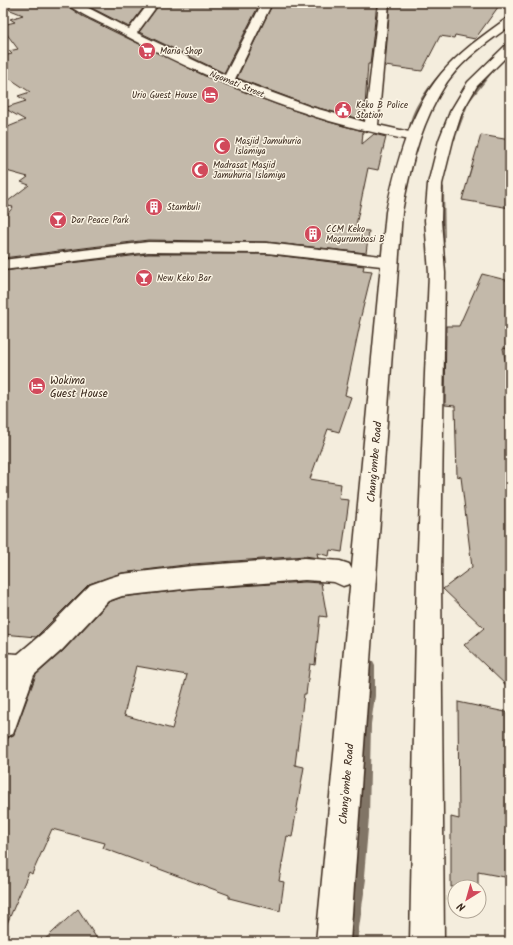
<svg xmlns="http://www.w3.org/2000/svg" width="513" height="945" font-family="Kalam,sans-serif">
  <rect width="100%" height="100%" fill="#f4eddd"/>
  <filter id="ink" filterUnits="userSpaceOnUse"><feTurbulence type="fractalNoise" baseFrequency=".025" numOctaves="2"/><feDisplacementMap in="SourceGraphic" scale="8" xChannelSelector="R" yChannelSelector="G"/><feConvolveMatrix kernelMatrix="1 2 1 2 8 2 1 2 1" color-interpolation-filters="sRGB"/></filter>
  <g filter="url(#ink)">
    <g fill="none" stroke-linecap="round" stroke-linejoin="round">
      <g fill="#817466" fill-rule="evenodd">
        <path d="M510 16V19L489 34H487V32Z"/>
        <path d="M508 51H510V54L496 68 469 102 455 140 450 141 449 140 465 102 492 66Z"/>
        <path d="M446 67 450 68C432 89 420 104 414 132L409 133C407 112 432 81 446 67Z"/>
        <path d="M441 185 444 187 445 242 442 244 439 242 438 187Z"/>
        <path d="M200 250 202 251V253L153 257 150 255 153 253Z"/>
        <path d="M241 250 276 254 279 256 276 258 239 253V251Z"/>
        <path d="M308 258 345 260 348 262 345 264 306 261 305 260Z"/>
        <path d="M369 660 373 661 375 665V696L371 724 369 817 364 876 366 879 357 942H343L348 900 354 876 352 873 357 817 359 724 363 696V665L365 661Z"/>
      </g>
    </g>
    <g fill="#c3b9aa" stroke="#3b2a1e" fill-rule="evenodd">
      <path d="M3 3H66L70 8 82 16 207 77 278 105 329 122 363 131 362 144 374 134 386 137 378 170 368 168 355 230 369 231 366 253 267 242 148 240 3 258V220L13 207 3 205 29 185 21 182 28 177 3 170V129L25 120 4 108 26 101 18 96 30 92 3 74V56L12 54 9 51 18 49 3 29V25L15 22 10 19 23 15 3 7Z"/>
      <path d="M82 3H147L129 27Z"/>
      <path d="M160 3 208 5 210 3H260L224 73 139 32Z"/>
      <path d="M273 3H377L370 64H368L364 120 311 106 237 78Z"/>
      <path d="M390 3H501L475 39 455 35 454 38 440 36 422 71 385 66Z"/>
      <path d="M481 135 510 140V208L462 200Z"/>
      <path d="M148 254H267L364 266 363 270 372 271 359 324H360L345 395 351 397 339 432 328 429 310 479 341 484 339 499 349 500 342 552 330 550 329 556 317 553 318 558 305 556 192 564 122 573 89 584 36 637 3 634V271Z"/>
      <path d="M482 274 510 281V350L503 348 510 385V689L464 645 484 628 443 589 472 567 461 477 457 476 455 406 445 405 446 326H459Z"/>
      <path d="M305 582 321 583 327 617 320 616 315 665 310 664 306 694H304L295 765 304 767 292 837 287 836 279 881 284 882 280 911 229 898V895L103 848 105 843 52 829 32 874 29 872 3 933V750L8 738 14 734 36 675 63 651 109 602 122 597 192 589ZM136 666 187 675 172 729 124 715Z"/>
      <path d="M458 702 510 713V878L478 872V887H451V817L459 819Z"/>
      <path d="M78 909 99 942H42Z"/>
    </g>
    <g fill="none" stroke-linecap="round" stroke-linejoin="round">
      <defs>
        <g id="minor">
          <path d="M67 3H79L129 29 149 3H159L137 33 225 75 262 3H272L235 79 311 107 365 122 379 3H389L378 125 418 134 420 137 418 140 413 141C376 133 338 125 302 112 238 91 176 63 117 31 106 25 74 12 67 3Z"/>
          <path d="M148 242 267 243 390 257 396 259 398 262 396 265 390 267 267 253 148 252 3 270V260Z"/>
          <path d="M305 558 340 561 349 564 355 575 352 583 343 586 334 582 305 580 192 588 122 596 108 601 62 650 34 675 13 734 3 738V685L5 679H3V653L18 654 44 632 90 585 109 578 122 574 192 566Z"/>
        </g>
        <g id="major">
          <path d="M510 18V26C489 41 466 57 450 78 445 84 441 92 437 99 418 134 409 173 402 212L350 942H316L386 212C396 165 410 111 441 74 459 52 484 35 506 19Z"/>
          <path d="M510 44V53L477 86 462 112 453 140 442 184 441 220 445 273 441 575 444 942H410L417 575 429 273 425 220 428 184 439 140 450 112 468 82 506 45Z"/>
        </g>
      </defs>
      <use href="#minor" stroke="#3b2a1e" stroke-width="3"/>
      <use href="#major" stroke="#3b2a1e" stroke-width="3"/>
      <use href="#minor" fill="#fcf5e5" fill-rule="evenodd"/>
      <use href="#major" fill="#fcf5e5" fill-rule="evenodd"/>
    </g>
  </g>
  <defs>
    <symbol id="supermarket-disc" viewBox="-11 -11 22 22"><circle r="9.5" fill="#d1495b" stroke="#fcf5e5"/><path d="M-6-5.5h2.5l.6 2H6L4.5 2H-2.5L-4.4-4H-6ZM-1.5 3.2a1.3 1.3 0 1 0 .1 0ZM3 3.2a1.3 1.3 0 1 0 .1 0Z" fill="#fff"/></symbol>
    <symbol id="hotel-disc" viewBox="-11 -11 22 22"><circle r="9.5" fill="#d1495b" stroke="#fcf5e5"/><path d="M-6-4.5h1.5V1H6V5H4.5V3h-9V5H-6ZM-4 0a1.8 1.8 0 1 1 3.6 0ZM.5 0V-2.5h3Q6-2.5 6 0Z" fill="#fff"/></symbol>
    <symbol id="civic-disc" viewBox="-11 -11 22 22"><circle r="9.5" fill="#d1495b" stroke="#fcf5e5"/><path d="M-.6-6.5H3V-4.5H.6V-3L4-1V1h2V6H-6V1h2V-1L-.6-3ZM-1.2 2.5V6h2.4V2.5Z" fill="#fff"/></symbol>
    <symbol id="mosque-disc" viewBox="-11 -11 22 22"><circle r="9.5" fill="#d1495b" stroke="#fcf5e5"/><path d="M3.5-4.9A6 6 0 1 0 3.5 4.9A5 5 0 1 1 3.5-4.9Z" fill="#fff"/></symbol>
    <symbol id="building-disc" viewBox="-11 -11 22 22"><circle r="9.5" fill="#d1495b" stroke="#fcf5e5"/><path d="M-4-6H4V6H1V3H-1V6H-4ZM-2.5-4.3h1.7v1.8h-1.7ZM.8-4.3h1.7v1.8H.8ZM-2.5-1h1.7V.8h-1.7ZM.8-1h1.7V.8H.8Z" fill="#fff"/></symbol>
    <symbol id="bar-disc" viewBox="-11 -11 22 22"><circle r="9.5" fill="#d1495b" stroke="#fcf5e5"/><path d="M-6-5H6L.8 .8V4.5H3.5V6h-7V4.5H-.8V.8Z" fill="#fff"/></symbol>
  </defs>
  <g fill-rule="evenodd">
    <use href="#supermarket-disc" x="137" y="41" width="20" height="20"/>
    <use href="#hotel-disc" x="200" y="85" width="20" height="20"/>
    <use href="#civic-disc" x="333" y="100" width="20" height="20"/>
    <use href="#mosque-disc" x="212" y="136" width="20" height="20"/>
    <use href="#mosque-disc" x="190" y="160" width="20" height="20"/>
    <use href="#building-disc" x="144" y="197" width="20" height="20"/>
    <use href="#bar-disc" x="48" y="210" width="20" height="20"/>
    <use href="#building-disc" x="303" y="224" width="20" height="20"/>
    <use href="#bar-disc" x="134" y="268" width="20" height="20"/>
    <use href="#hotel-disc" x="27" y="376" width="20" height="20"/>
  </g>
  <g text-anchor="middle" stroke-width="3" stroke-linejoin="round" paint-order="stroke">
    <g font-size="9" fill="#3b2a1e" stroke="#fcf5e5" text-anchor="start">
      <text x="160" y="54">Maria Shop</text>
      <text x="197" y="98" text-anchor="end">Urio Guest House</text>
      <text x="356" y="108">Keko B Police<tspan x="356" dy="10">Station</tspan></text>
      <text x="235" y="144">Masjid Jamuhuria<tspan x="235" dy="10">Islamiya</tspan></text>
      <text x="213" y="168">Madrasat Masjid<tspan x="213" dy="10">Jamuhuria Islamiya</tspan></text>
      <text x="167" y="210">Stambuli</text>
      <text x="71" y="223">Dar Peace Park</text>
      <text x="326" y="232">CCM Keko<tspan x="326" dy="10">Magurumbasi B</tspan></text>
      <text x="157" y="281">New Keko Bar</text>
    </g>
    <g font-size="9" fill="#3b2a1e" stroke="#fcf5e5">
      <text transform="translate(237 84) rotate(22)" y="3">Ngomati Street</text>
    </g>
    <g font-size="11" fill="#3b2a1e" stroke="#fcf5e5" text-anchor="start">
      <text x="50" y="384">Wokima<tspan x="50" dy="13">Guest House</tspan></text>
    </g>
    <g font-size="11" fill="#3b2a1e" stroke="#fcf5e5">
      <text transform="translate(374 462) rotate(-85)" y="4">Chang'ombe Road</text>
      <text transform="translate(346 784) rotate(-85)" y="4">Chang'ombe Road</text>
    </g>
  </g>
  <rect width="513" height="945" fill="none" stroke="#fcf5e5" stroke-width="16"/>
  <rect x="8" y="8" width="497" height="929" fill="none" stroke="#3b2a1e" stroke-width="1.5" filter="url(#ink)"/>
  <g transform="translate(467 899) rotate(217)"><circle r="19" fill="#fcf5e5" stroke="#afa495"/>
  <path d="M0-3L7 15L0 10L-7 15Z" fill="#d1495b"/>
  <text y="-6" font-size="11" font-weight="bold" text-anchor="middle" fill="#3b2a1e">N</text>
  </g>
</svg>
